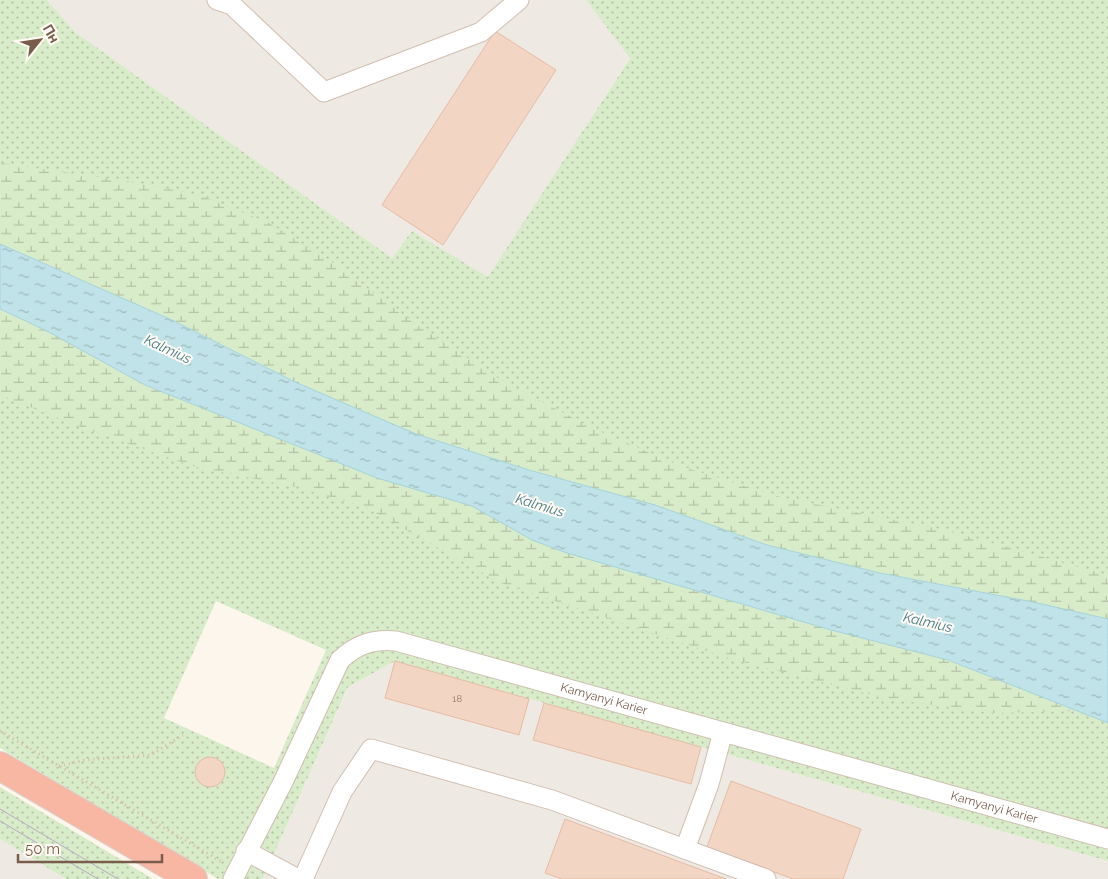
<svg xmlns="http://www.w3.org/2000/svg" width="1108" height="879" viewBox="0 0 1108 879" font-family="Raleway,sans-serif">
	<defs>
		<pattern id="grass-dots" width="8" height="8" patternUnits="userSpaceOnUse" patternTransform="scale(1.25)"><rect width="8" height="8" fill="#d8ecc9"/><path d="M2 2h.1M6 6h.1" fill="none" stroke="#b4c2a5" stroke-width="1.8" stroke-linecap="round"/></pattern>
		<pattern id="wetland-marsh" width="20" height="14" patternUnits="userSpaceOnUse" patternTransform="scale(1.25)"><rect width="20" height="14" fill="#d8ecc9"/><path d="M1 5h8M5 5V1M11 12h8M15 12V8" fill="none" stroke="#b4c2a5"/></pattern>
		<pattern id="water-ripples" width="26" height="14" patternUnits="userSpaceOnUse" patternTransform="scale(1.25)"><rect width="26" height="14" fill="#bfe3e8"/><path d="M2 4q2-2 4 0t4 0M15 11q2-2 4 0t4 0" fill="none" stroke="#a0bbbe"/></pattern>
	</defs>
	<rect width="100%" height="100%" fill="#fdf6ec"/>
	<g fill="#efe9e4">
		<polygon points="47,0 586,0 630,57 489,278 412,231 392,258 75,32"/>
		<polygon points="395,661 1108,861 1108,879 263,879 349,686"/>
		<polygon points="0,839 66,879 0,879"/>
	</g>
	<g fill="url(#grass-dots)" fill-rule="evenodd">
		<polygon points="0,0 47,0 75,32 392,258 412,231 488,277 630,58 586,0 1108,0 1108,619 767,545 655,505 529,470 174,321 0,244"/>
		<path d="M0 309 831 630 1009 683 1108 723V861L395 661 348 687 263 879H218L0 748ZM216 601 326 650 274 768 164 718Z"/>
		<polygon points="0,787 153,879 66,879 0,839"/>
	</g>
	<g fill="url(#wetland-marsh)">
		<polygon points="0,163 145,184 199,195 269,223 335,264 417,325 501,380 592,428 681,466 776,496 944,530 1108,575 1108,619 1033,602 880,573 767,545 655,505 529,470 416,434 295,382 174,321 0,244"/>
		<polygon points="0,309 47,331 145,385 377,478 472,506 532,540 567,553 831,630 948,660 1079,711 994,713 888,699 728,658 501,583 365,507 296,487 195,467 78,426 0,395"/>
	</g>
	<polygon fill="url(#water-ripples)" stroke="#a5d3da" points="0,244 174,321 295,382 416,434 529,470 655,505 767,545 880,573 1033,602 1108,619 1108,723 948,660 831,630 567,553 532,540 472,506 377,478 145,385 47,331 0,309"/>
	<g fill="#f3d5c3" stroke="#e6bba3">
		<polygon points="495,31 556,70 443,245 382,205"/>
		<polygon points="395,661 529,699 519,735 385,698"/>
		<polygon points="544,703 701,747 691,784 533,740"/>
		<circle cx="210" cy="772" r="15"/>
		<polygon points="731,781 861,829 843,879 793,879 707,847"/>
		<polygon points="565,819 726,879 562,879 545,873"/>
	</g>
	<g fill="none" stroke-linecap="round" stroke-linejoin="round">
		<g stroke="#d1beb0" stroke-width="21">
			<g id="minor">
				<polyline points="217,0 232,5 324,92 481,32 519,0"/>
				<polyline points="685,849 709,784 723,732"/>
				<polyline points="246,851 298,879"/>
				<path id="s1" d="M233 879 283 782 340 660C357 644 373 639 396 641L1108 839"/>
				<polyline points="303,879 342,792 371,749 552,800 766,879"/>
			</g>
		</g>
		<g stroke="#dad1cd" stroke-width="30">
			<polyline id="highway" points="0,766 193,879"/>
		</g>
		<g stroke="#d9b8a5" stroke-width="3" stroke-dasharray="1 4" stroke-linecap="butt">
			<polyline points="0,731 222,862"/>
			<polyline points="59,766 85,760 151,755 183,735"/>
		</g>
		<use href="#minor" stroke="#fff" stroke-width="19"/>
		<use href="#highway" stroke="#f7b7a3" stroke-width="28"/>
		<g stroke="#b9a8c9" stroke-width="1">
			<polyline points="0,809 118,879"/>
			<polyline points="0,821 98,879"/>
		</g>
	</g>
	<g text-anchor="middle" stroke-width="4" stroke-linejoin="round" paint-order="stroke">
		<g font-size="10" fill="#987a6a">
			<text x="457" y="702">18</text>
		</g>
		<g font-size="12" fill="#7a5c4d" stroke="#fffaf3">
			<text dy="4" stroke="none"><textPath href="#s1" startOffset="521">Kamyanyi Karier</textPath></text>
			<text dy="4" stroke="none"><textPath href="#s1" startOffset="926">Kamyanyi Karier</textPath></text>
		</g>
		<g font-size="14" font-style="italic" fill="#437c86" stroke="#fffaf3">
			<text transform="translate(168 349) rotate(25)" y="5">Kalmius</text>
			<text transform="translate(540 505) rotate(17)" y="5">Kalmius</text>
			<text transform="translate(928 622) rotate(13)" y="5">Kalmius</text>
		</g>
	</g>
	<g transform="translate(40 40) rotate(60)" stroke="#fffaf3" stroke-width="4" paint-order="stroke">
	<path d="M0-4L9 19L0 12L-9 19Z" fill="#7a5c4d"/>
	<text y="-8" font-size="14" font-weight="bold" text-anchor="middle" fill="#7a5c4d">Пн</text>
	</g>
	<path d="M18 854v8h144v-8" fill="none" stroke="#7a5c4d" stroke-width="2.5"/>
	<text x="25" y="854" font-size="15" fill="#7a5c4d" stroke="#fffaf3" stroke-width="4" paint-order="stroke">50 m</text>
</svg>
